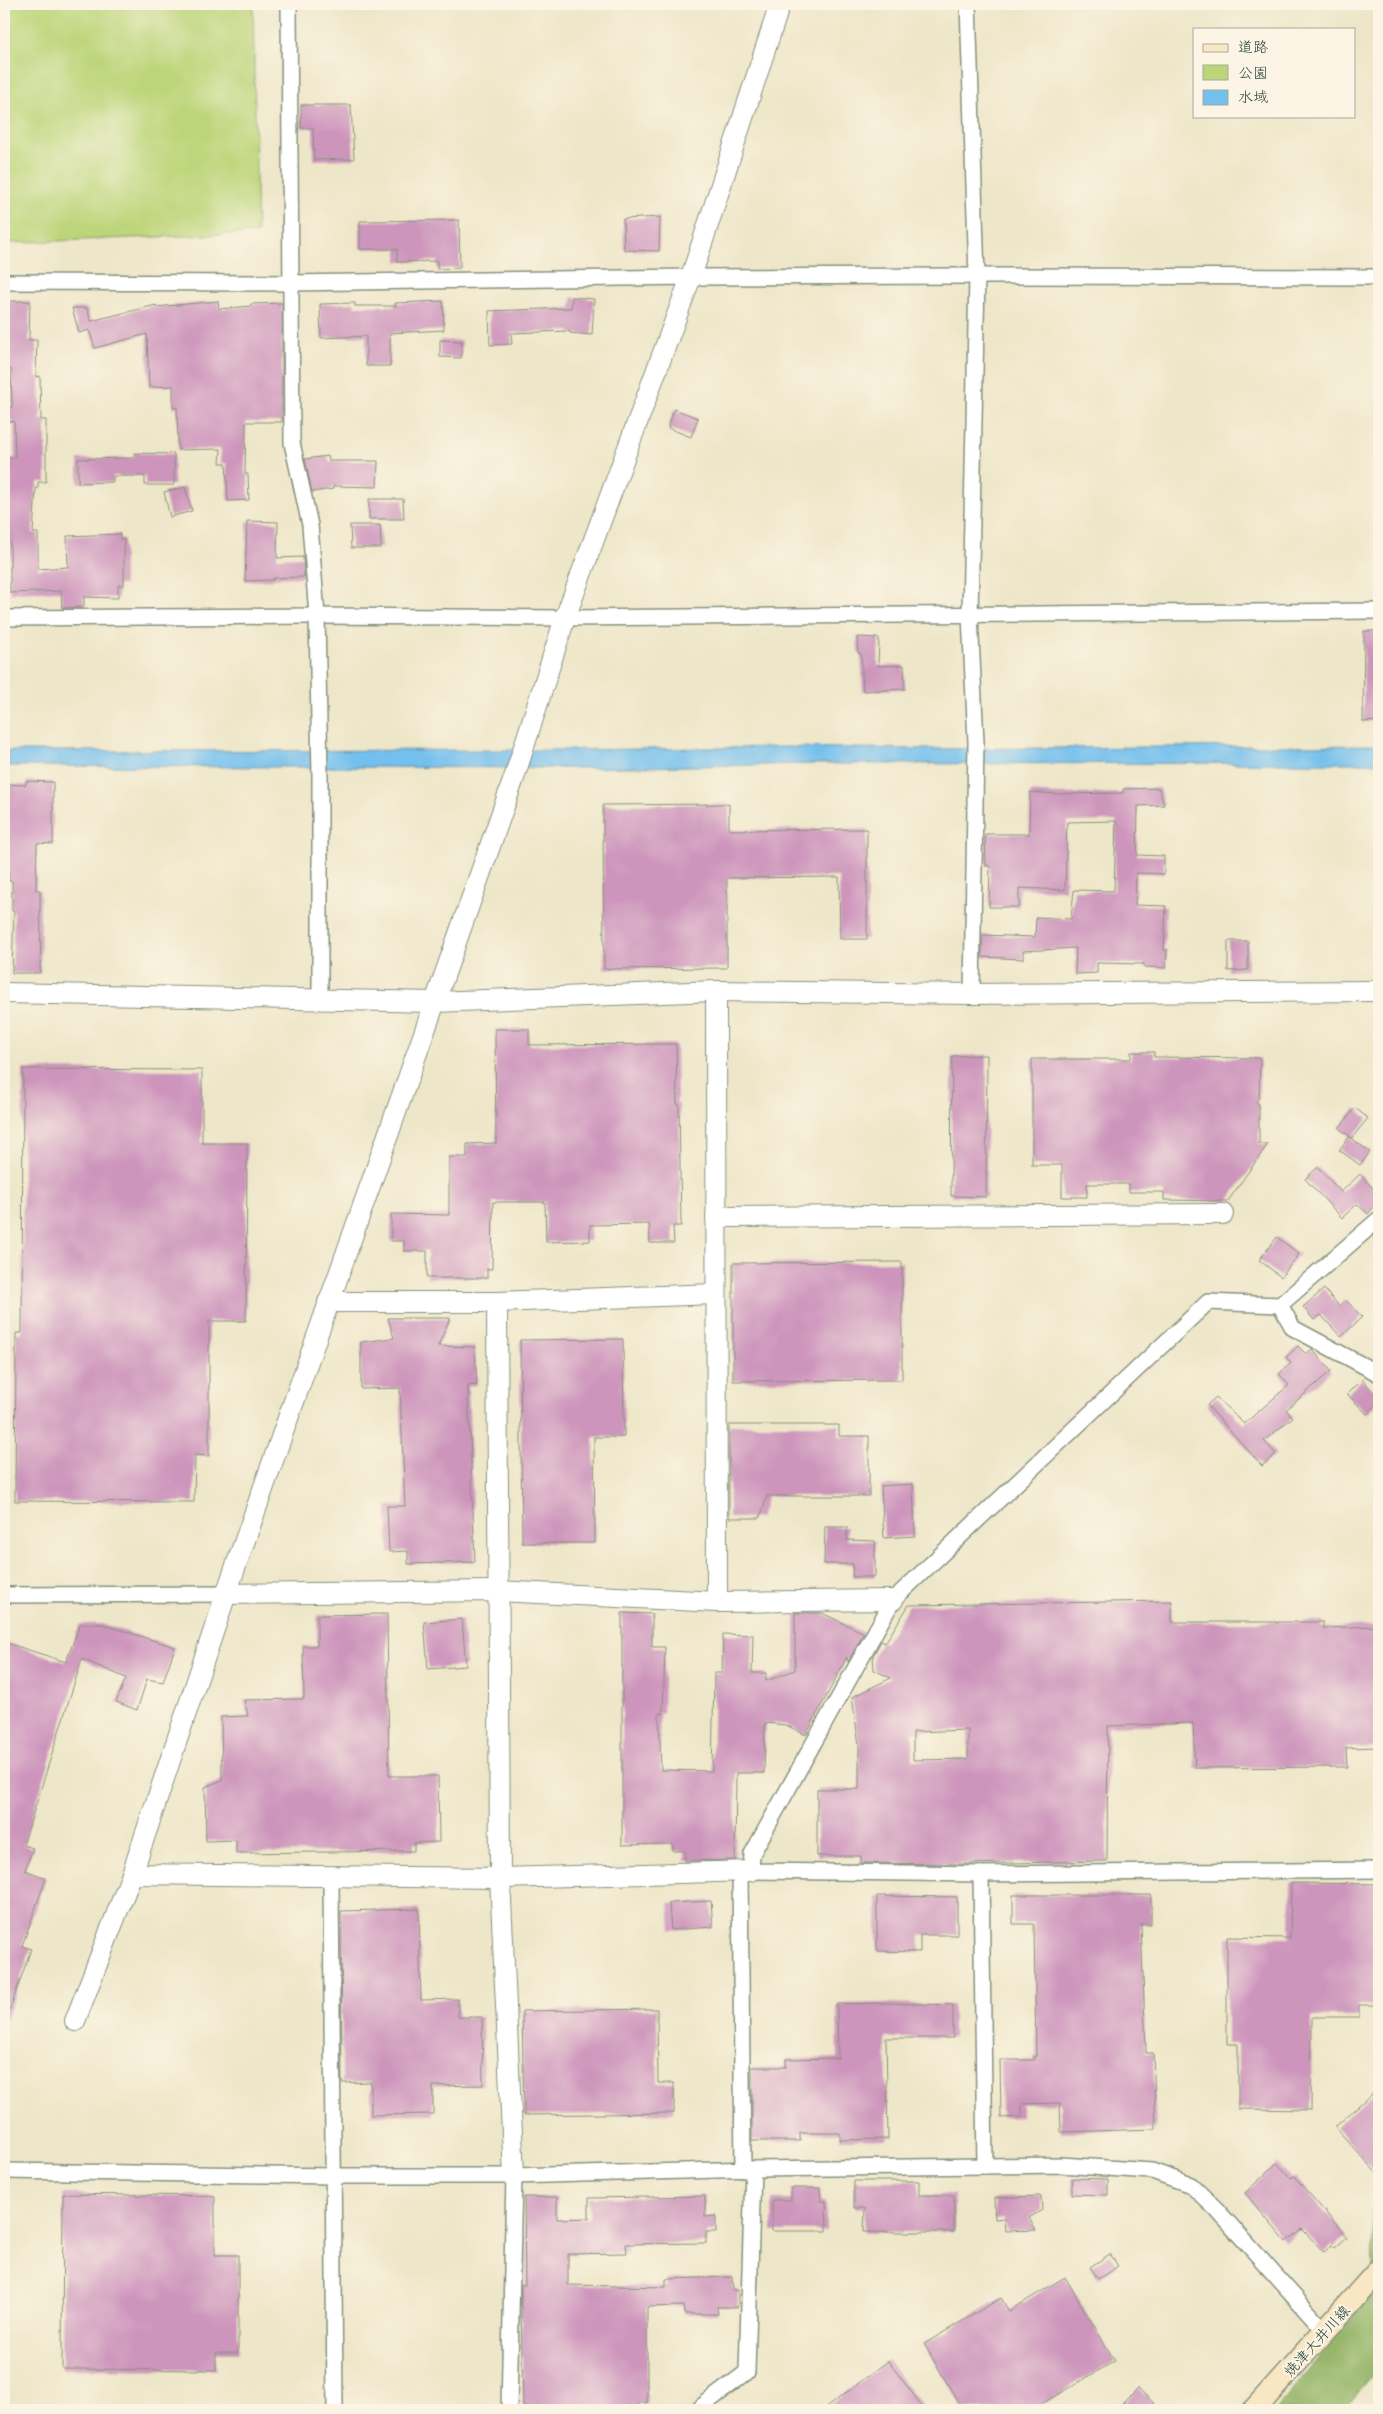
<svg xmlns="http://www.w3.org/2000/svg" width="1383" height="2414" viewBox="0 0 1383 2414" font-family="'Comic Neue','Klee One',sans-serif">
	<rect width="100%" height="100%" fill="#fcf5e5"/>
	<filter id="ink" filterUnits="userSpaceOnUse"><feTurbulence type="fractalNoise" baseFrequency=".02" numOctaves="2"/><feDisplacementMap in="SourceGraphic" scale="10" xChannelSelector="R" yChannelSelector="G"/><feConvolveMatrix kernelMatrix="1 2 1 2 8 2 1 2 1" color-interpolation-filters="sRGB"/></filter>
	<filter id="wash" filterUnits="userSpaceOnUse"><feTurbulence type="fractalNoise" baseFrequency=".0096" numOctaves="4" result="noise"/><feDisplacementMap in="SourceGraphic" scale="20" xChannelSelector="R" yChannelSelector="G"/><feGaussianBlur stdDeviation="1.12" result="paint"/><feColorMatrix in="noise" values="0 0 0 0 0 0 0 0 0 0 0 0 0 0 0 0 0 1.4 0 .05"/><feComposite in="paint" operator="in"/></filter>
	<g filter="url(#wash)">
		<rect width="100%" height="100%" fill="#eee6c8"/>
		<polygon fill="#bdd57a" stroke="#6e8957" points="4,4 253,4 257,233 4,243"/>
		<polygon fill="#96b66a" stroke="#5a7a4f" points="1379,2201 1379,2369 1343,2410 1275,2410 1373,2292 1372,2210"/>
		<polygon fill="#73bfed" stroke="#497e90" points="1379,745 1379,763 818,764 575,768 4,766 4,751 563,750 785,747 930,749"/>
		<g id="blocks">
			<g fill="#cd95bc" fill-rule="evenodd">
				<polygon points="301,105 351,105 354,159 314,160 313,128 301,128"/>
				<polygon points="660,217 659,251 624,250 623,219"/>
				<polygon points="459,220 460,268 437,269 437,261 397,262 397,249 360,249 360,221"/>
				<polygon points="572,297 594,299 592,335 570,333 570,331 511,333 512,344 490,345 489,311 571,308"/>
				<polygon points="4,301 30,301 29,340 37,340 36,377 40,376 41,420 46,420 46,482 38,482 38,488 36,488 33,533 38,533 38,569 68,567 67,536 120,534 120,539 124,539 124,585 118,585 118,598 84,597 84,607 62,608 61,591 10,593 10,526 4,525 7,484 4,484 4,458 15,458 14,421 4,422 4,407 12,407 11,369 4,369"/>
				<polygon points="218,301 219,309 251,306 251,304 282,303 282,422 246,422 245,474 248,474 249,500 228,501 226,463 220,463 221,449 178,450 177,407 173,408 173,386 149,387 147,334 95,348 89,330 79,333 72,308 87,308 91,321 156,305 156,307"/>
				<polygon points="443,301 444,330 390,333 390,366 366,366 366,336 321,338 320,304 355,303 355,306 396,306 395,303"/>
				<polygon points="440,340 462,341 461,358 440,357"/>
				<polygon points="674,409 698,418 691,437 668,428"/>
				<polygon points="134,453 174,454 174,485 145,485 145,476 113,476 113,482 78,483 78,459 134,458"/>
				<polygon points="328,456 329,461 378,461 377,487 333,486 333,489 312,492 305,459"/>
				<polygon points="185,487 192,511 170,517 164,492"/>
				<polygon points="369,499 403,499 404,519 369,519"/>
				<polygon points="247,521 278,522 277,558 303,557 304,577 273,578 273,580 245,581"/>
				<polygon points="350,525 380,525 381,548 351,548"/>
				<polygon points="1364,631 1379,631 1379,721 1363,722"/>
				<polygon points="857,637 879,638 878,666 904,665 905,689 863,691 861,654 858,653"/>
				<polygon points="26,781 53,782 53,844 37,843 36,890 40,890 40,921 41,921 40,973 12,973 14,911 12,911 12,881 9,881 9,843 4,843 4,784 26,785"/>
				<polygon points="1159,788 1164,805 1138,806 1137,855 1164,856 1164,874 1136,873 1135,905 1166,906 1164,950 1167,950 1166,968 1144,967 1144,964 1097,963 1097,973 1075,974 1076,948 1023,951 1023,959 982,957 982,935 1035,937 1036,917 1071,919 1074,890 1114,891 1116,821 1067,822 1065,890 1019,888 1019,907 989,907 990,866 986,866 985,834 1029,834 1030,792 1055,794 1123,793 1123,789"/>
				<polygon points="729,804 729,830 867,829 867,939 840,939 839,877 727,878 727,968 604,969 603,805"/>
				<polygon points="1228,941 1248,941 1248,970 1228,971"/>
				<polygon points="495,1029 529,1029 529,1045 676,1044 677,1104 679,1104 681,1226 673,1226 674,1243 650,1243 649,1224 590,1225 590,1241 546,1242 545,1202 493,1202 492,1269 487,1269 487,1278 427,1278 427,1251 404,1251 404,1241 391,1241 391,1214 449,1215 449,1157 467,1157 467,1144 496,1143"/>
				<polygon points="1131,1052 1154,1052 1154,1057 1260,1058 1259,1098 1256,1101 1259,1105 1259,1144 1268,1144 1228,1201 1164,1200 1164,1192 1129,1192 1129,1184 1087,1184 1087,1197 1062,1197 1062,1165 1032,1165 1032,1059 1131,1059"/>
				<polygon points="987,1055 986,1197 951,1196 952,1056"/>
				<polygon points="23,1069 202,1070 202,1143 247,1143 246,1321 209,1321 209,1456 195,1455 194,1502 15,1501 16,1333 22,1333"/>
				<polygon points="1355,1108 1368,1118 1352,1138 1339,1128"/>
				<polygon points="1349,1137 1370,1152 1360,1165 1339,1150"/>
				<polygon points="1318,1167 1341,1192 1360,1174 1379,1195 1379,1199 1368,1214 1357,1204 1342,1218 1305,1179"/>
				<polygon points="1277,1237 1299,1254 1281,1277 1259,1260"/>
				<polygon points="902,1262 902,1380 733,1381 733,1263"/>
				<polygon points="1324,1289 1339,1306 1346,1300 1362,1317 1341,1337 1321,1315 1314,1320 1303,1307"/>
				<polygon points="388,1318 450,1318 438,1346 475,1347 477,1385 468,1386 475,1562 408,1564 408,1551 389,1552 387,1506 405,1506 400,1388 361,1389 361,1342 394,1338"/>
				<polygon points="623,1339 624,1437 594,1437 595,1543 522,1543 520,1340"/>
				<polygon points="1298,1346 1306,1354 1312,1349 1331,1371 1286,1410 1293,1417 1264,1441 1276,1454 1262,1466 1207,1405 1216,1397 1244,1424 1289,1385 1279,1374 1291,1363 1286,1357"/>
				<polygon points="1362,1379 1379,1398 1379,1402 1367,1414 1347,1394"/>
				<polygon points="729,1425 839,1425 839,1436 869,1436 869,1496 767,1496 760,1518 729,1518"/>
				<polygon points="913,1484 915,1536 884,1538 881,1486"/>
				<polygon points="825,1527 847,1527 847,1540 875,1541 875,1577 852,1577 853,1564 824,1564"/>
				<path d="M1172 1601V1622H1323V1628L1379 1626V1747L1346 1748 1347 1767 1195 1768 1193 1723 1108 1726 1107 1861 963 1864 861 1863V1856H817V1789H859V1745L852 1697 891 1678 874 1670 873 1656 881 1641 885 1643 909 1605ZM968 1730V1759L913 1760V1732Z"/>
				<polygon points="622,1613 652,1614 652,1647 665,1647 663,1714 659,1713 661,1770 712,1771 714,1673 722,1673 723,1634 753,1635 752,1673 766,1673 766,1681 795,1670 795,1613 822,1613 864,1633 848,1662 847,1657 806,1735 786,1725 765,1723 764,1773 736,1773 735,1860 685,1861 685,1851 673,1851 673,1844 622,1845"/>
				<polygon points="387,1614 389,1776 438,1776 439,1842 414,1843 414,1851 236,1853 236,1840 206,1841 205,1787 222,1780 221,1717 248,1716 244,1700 304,1699 303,1646 317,1646 317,1615"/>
				<polygon points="462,1619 466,1666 428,1669 424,1622"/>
				<polygon points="80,1624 102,1624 175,1647 163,1682 147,1679 137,1710 116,1702 126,1678 82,1659 23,1845 33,1848 25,1870 46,1878 22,1946 31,1949 6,2021 4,2020 4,1642 66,1662"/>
				<polygon points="1291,1883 1379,1884 1379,2005 1359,2005 1359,2017 1312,2017 1311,2110 1238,2109 1238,2044 1227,2044 1227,1937 1290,1938"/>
				<polygon points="1013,1895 1151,1895 1151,1924 1141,1924 1146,2053 1153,2053 1156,2129 1061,2132 1060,2103 1022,2104 1022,2117 1001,2118 1000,2060 1034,2060 1034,2056 1036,2056 1034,1924 1013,1924"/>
				<polygon points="877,1896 957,1897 957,1935 920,1935 920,1952 877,1951"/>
				<polygon points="711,1901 713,1927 671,1930 669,1903"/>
				<polygon points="419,1909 421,2000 458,1999 458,2017 482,2017 483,2085 433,2086 433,2114 371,2115 371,2082 342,2083 341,1911"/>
				<polygon points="886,2003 953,2005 953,2038 886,2038 888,2139 840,2140 840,2133 800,2133 800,2141 752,2141 752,2067 786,2067 786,2059 838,2058 837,2004"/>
				<polygon points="657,2009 658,2083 674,2083 674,2113 524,2115 522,2011"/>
				<polygon points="1379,2087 1379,2176 1335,2127"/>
				<polygon points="1277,2163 1291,2178 1294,2176 1347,2237 1335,2248 1332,2245 1324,2252 1302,2229 1286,2242 1245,2193"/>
				<polygon points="1072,2178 1108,2179 1108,2195 1072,2194"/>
				<polygon points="854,2181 919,2181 919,2195 954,2195 954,2232 864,2232 865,2208 854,2208"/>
				<polygon points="791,2188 820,2188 821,2201 826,2201 827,2231 772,2231 772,2200 791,2200"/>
				<polygon points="63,2194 215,2196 215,2255 238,2255 238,2353 216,2353 216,2370 62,2369"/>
				<polygon points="705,2196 705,2217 716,2216 716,2232 706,2232 706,2243 626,2244 627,2253 568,2254 568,2285 666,2287 666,2279 732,2277 733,2290 738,2290 738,2307 717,2307 718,2314 684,2314 683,2306 647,2307 647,2403 638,2403 638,2407 616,2407 616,2410 574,2410 574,2407 523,2407 521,2306 521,2285 525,2285 524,2197 557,2197 557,2219 589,2218 589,2198"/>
				<polygon points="1041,2196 1042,2210 1029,2218 1036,2230 1005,2231 1004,2218 995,2219 994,2198"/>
				<polygon points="1110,2254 1118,2266 1098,2279 1090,2267"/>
				<polygon points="1065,2277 1115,2361 1031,2410 963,2410 924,2344 1001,2298 1009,2311"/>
				<polygon points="888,2361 925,2410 823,2410"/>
				<polygon points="1138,2388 1161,2410 1116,2410"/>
			</g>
		</g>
	</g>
	<g filter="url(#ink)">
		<use href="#blocks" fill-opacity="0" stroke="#86927e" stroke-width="1"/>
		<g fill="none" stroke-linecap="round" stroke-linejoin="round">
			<g stroke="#86927e" stroke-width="18">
				<g id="minor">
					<polyline points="289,4 292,443 310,525 317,616 320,776 320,1001"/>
					<polyline points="968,4 977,276 970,615 976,742 972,994"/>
					<polyline points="4,282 290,283 691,277 977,276 1379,277"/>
					<polyline points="4,618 317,616 565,618 1379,611"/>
					<polyline points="1379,1219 1280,1305 1208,1302 893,1600 752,1854 751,1871 981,1874 1379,1870"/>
					<polyline points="1280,1305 1293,1328 1379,1374"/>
					<polyline points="4,1595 226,1594"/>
					<polyline points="740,1871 743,2170"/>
					<polyline points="981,1874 985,2166"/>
					<polyline points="331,1878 335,2410"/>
					<polyline points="4,2171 333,2176 514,2176 753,2169 1061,2165 1152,2171 1191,2185 1216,2209 1326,2332"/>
					<polyline points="509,2410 514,2176"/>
					<polyline points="697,2410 747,2372 753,2169"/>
				</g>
			</g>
			<g stroke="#86927e" stroke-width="22">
				<g id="tertiary">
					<polyline points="716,991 717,1602"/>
					<polyline points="4,993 434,1002 716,991 972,994 1379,991"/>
					<polyline points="716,1217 1223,1214"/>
					<polyline points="328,1302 497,1302 716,1294"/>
					<polyline points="497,1302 500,1878 514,2176"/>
					<polyline points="226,1594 497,1591 717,1602 893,1600"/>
					<polyline points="132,1874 500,1878 751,1871"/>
					<polyline points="75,2021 132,1874 226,1594 514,778 565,618 691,277 780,4"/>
				</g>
			</g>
			<g stroke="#86927e" stroke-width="25">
				<polyline id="secondary" points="1254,2410 1379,2270"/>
			</g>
			<use href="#minor" stroke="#fff" stroke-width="15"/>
			<use href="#tertiary" stroke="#fff" stroke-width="20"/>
			<use href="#secondary" stroke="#f9e7c3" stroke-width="22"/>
		</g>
	</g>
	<g text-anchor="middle" stroke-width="4" stroke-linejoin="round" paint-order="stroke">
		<g font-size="15" fill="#1f3d34" stroke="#fcf5e5">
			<text transform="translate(1317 2341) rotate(-48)" y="5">焼津大井川線</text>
		</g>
	</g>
	<rect width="1383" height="2414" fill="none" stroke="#fcf5e5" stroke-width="20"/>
	<rect x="1193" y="28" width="162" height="90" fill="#fcf5e5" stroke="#a4ab9e"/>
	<rect x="1203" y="44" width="25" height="8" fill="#f9e7c3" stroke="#a4ab9e"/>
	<text x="1238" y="52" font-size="15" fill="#1f3d34">道路</text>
	<rect x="1203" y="65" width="25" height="15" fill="#bdd57a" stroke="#a4ab9e"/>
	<text x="1238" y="78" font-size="15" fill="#1f3d34">公園</text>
	<rect x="1203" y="90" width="25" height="15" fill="#73bfed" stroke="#a4ab9e"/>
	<text x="1238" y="102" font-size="15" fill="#1f3d34">水域</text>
</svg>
